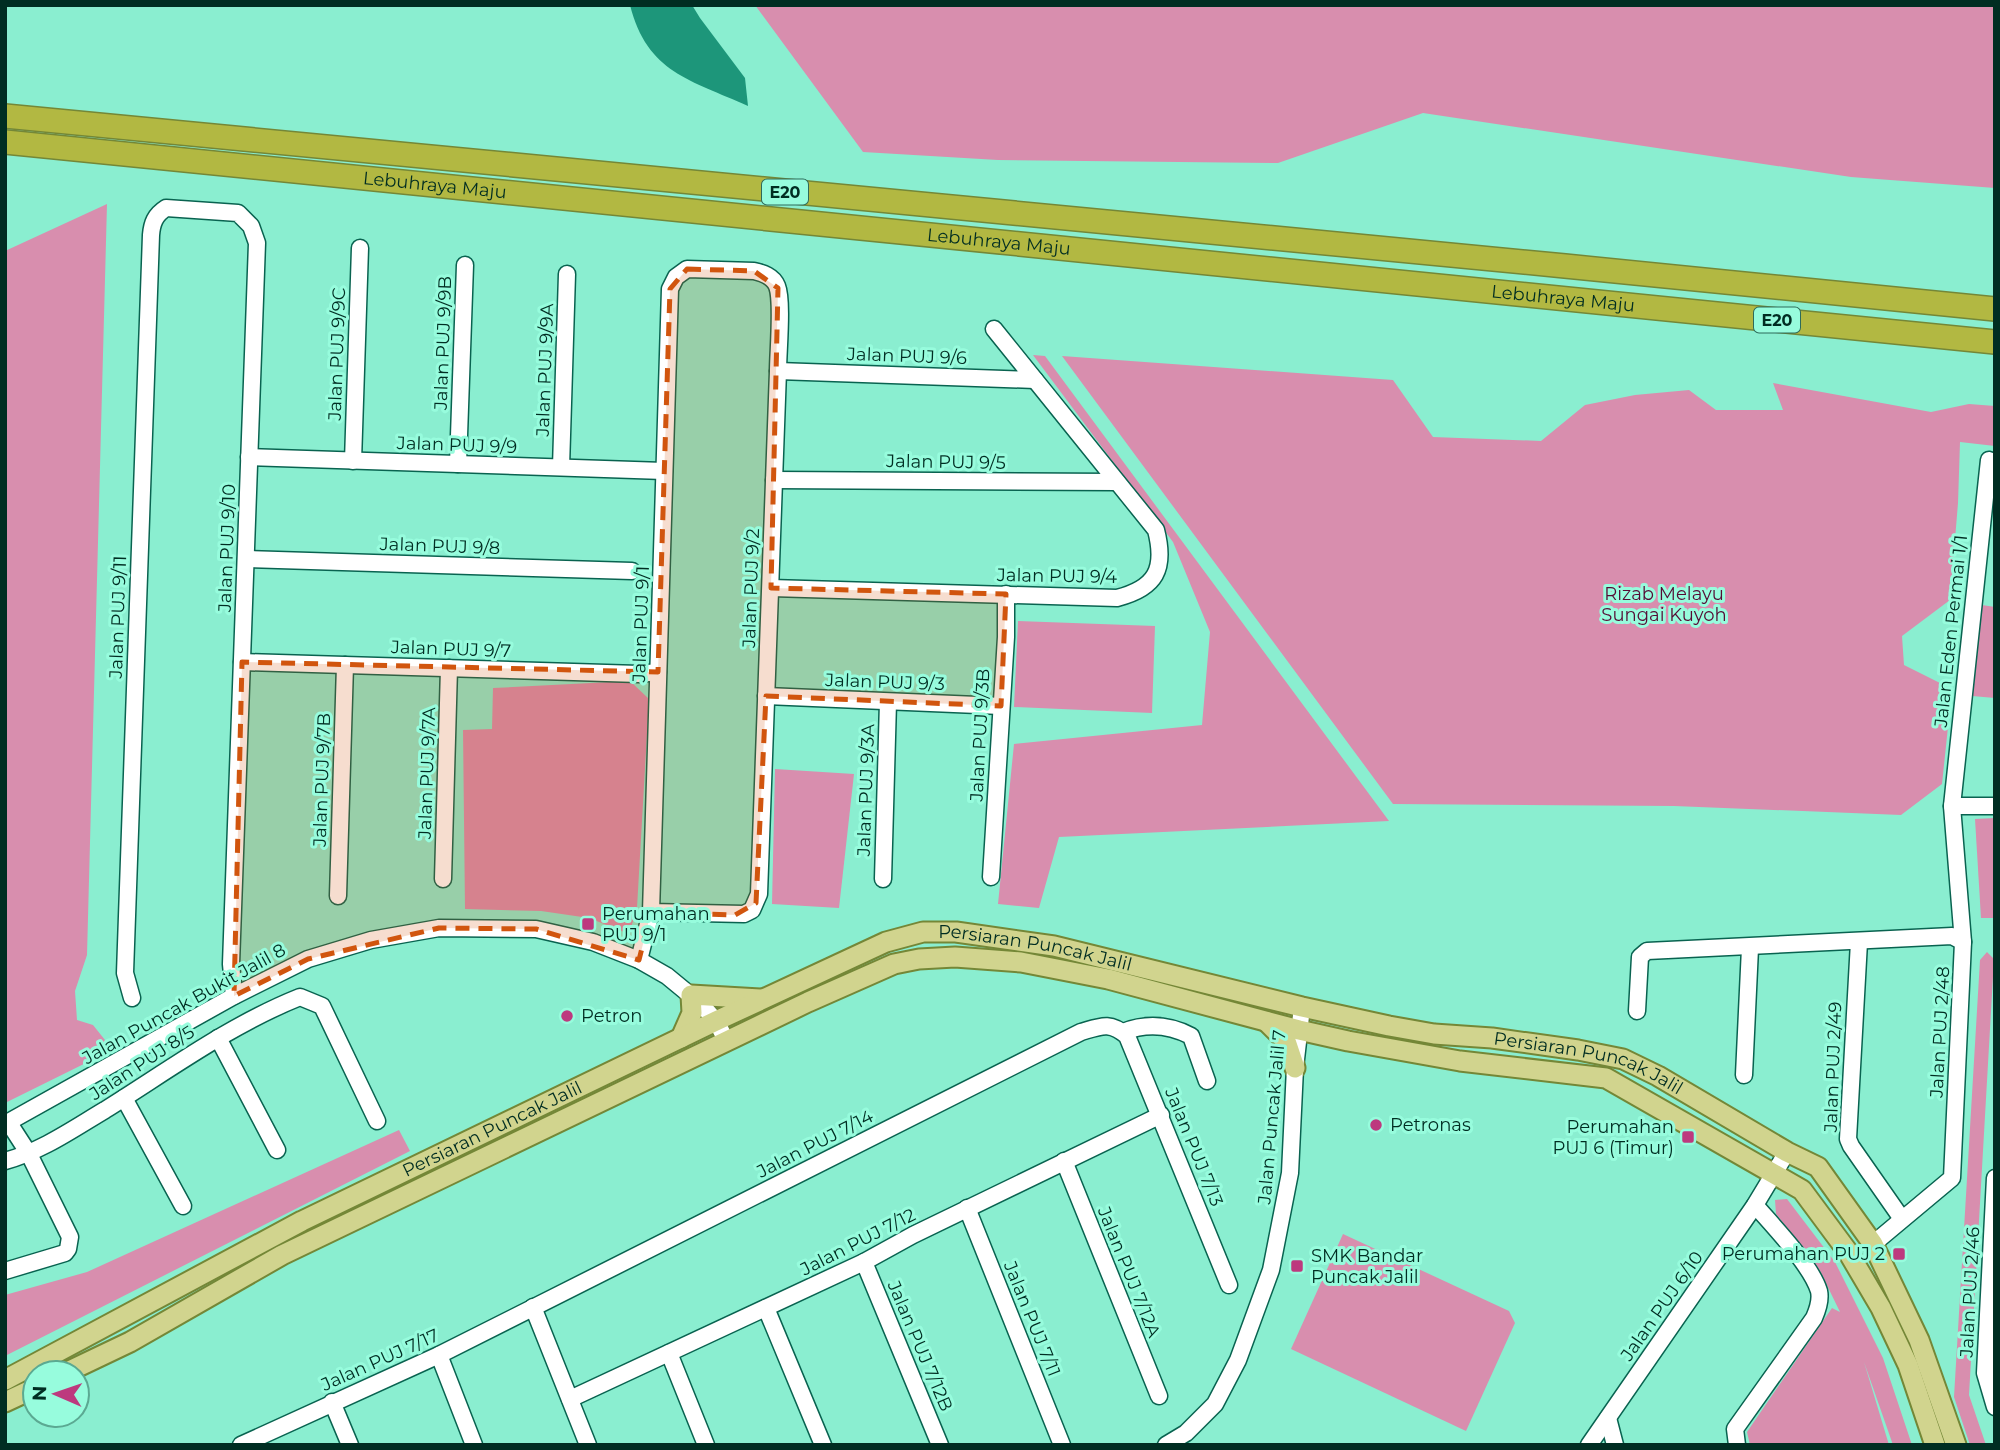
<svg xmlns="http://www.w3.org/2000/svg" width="2000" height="1450" viewBox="0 0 2000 1450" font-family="Montserrat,sans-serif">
	<rect width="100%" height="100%" fill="#8aeed0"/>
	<g fill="#d88eae">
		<polygon points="755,5 1995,5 1995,188 1851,177 1423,113 1278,163 998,160 863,152"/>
		<polygon points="107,204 87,955 75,991 77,1020 93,1025 105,1040 98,1057 5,1103 5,251"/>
		<polygon points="1033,355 1045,356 1389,821 1059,837 1039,908 998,904 1014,744 1202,725 1210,632 1173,542"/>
		<polygon points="1062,356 1393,380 1433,437 1541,441 1585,405 1635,395 1689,390 1716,410 1783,410 1773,383 1931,412 1969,404 1995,406 1995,446 1960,442 1958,503 1950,600 1902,636 1904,665 1952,689 1942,784 1901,815 1674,806 1393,804"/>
		<polygon points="1982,605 1995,607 1995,698 1972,696"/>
		<polygon points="1018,621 1155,626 1152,713 1014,707"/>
		<polygon points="630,681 649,699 637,908 629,934 589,918 541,911 465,909 463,730 492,729 493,688"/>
		<polygon points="775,769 854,774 839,908 772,904"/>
		<polygon points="1995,818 1995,918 1981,918 1975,819"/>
		<polygon points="1987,952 1994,959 1969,1395 1986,1445 1970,1445 1954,1397 1980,960"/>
		<polygon points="399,1130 410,1151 5,1356 5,1295 87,1272"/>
		<polygon points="1787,1199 1835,1262 1883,1358 1912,1445 1893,1445 1864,1362 1889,1445 1750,1445 1747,1432 1832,1308 1840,1312 1820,1271 1776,1214 1775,1200"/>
		<polygon points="1343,1234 1509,1311 1515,1323 1466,1431 1291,1349"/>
	</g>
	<path fill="#1d967a" d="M630 5H692L700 18 745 78 748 106C691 80 647 73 630 5Z"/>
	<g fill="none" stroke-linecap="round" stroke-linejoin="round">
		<g stroke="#096350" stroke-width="19">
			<g id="minor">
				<polyline points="778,371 1035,380"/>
				<polyline points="249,457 664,471"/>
				<polyline points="353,461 360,248"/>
				<polyline points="458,464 465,265"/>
				<polyline points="561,467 567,274"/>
				<polyline points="774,480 1117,482"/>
				<polyline points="246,559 632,571"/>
				<path d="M771 588 1117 598C1156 588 1166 569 1156 530L994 329"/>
				<polyline points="242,662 639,674 658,672"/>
				<polyline points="766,696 1001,706"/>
				<polyline points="1952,806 1995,806"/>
				<polyline points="991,877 1006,637 1006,594"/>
				<polyline points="443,879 449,668"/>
				<polyline points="883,879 888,702"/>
				<polyline points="338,896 345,665"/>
				<polyline points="1859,942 1848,1139 1851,1146 1902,1219"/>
				<polyline points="1963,942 1952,806 1989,460"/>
				<path d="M639 960 651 912 670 289 676 277 687 269 754 271C763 273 773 276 777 286 783 301 778 352 778 371L759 894 752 910 744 914 651 912"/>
				<path d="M132 998 125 973 151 235C152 223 155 215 166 208L238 213 251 226 257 243 231 964 234 996"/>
				<polyline points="1637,1011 1640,957 1647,951 1952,936 1963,942 1952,1178 1873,1244"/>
				<path d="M1123 1032C1146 1023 1168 1024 1191 1036L1207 1081"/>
				<polyline points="218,1038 277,1150"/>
				<polyline points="1744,1075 1750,948"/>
				<polyline points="124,1098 183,1206"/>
				<polyline points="5,1124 234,996 308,959 371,940 439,928 536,929 593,942 639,960 667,976 701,1004 716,1021 727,1042"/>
				<path d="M5 1161C42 1151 73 1129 105 1110 169 1070 230 1025 300 997L322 1006 377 1121"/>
				<polyline points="1064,1161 1159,1396"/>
				<polyline points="1995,1178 1985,1373 1995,1407"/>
				<polyline points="967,1208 1062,1445"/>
				<polyline points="864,1262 940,1445"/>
				<polyline points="5,1271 65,1253 68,1249 70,1237 29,1154 9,1123"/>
				<polyline points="533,1307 588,1445"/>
				<polyline points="766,1308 823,1445"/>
				<polyline points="669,1353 706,1445"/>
				<polyline points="439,1355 474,1445"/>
				<polyline points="570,1399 864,1262 913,1235 1161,1115"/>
				<polyline points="332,1402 350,1445"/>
				<polyline points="1608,1418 1615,1445"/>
				<path d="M241 1445 439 1355 1081 1032C1101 1026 1110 1021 1127 1036L1229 1285"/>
				<polyline points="1166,1445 1186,1433 1215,1404 1238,1360 1271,1270 1290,1173 1295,1068 1302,1007"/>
				<polyline points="1589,1445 1755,1205 1787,1152"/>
				<path d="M1737 1445 1735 1429 1814 1318C1818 1309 1821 1300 1819 1291 1811 1265 1773 1226 1755 1205"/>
			</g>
		</g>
		<g stroke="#748737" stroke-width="23">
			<g id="major">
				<polyline points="1267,1022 1286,1041 1295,1068"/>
				<polyline points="681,1038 692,1013 691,995 760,999"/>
				<polyline points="65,1373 130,1342 282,1255 808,1002 894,964 919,959 955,957 1021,962 1108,979 1299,1030 1348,1041 1460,1061 1606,1078 1802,1190 1848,1252 1881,1308 1908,1365 1935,1445"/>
				<path id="s1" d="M5 1380 302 1221 716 1021 886 942 923 932H956L1054 946 1302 1007 1389 1026 1434 1034 1492 1038 1578 1050 1623 1059 1658 1076 1787 1152 1818 1167 1873 1244 1919 1340 1956 1445"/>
				<polyline points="5,1402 35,1388"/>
			</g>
		</g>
		<g stroke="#748737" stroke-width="26">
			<g id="highway">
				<polyline points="5,116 1565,266 1995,309"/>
				<path id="s2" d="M5 142 1995 342"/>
			</g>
		</g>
		<use href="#minor" stroke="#fff" stroke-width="16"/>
		<use href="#major" stroke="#d1d48e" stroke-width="19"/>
		<use href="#highway" stroke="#b2b842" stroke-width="23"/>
	</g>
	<path fill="#d1550e" fill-opacity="0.2" stroke="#d1550e" stroke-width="5" stroke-dasharray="14 9" stroke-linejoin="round" d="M687 269 754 271 778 288 771 588 1006 594 1001 706 766 696 756 903 735 915 651 912 639 960 536 929 439 928 308 959 234 996 242 662 658 672 670 289Z"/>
	<g fill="#bd397e" stroke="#97fcdd" stroke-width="2.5">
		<rect x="581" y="917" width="14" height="14" rx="3.5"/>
		<circle cx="567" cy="1016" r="7"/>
		<circle cx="1376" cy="1125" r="7"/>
		<rect x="1681" y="1130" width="14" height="14" rx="3.5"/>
		<rect x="1892" y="1247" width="14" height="14" rx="3.5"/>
		<rect x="1290" y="1259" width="14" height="14" rx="3.5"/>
	</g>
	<g text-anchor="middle" stroke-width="6" stroke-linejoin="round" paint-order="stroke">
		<g fill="#97fcdd" stroke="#2d6b5a" stroke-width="2">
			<rect x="762" y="179.5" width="46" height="25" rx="5"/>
			<rect x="1754" y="307.5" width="46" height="25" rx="5"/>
		</g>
		<g font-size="16" font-weight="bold" fill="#002d22">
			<text x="785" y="198">E20</text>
			<text x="1777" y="326">E20</text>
		</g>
		<g font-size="18" fill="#002d22" stroke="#97fcdd">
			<text dy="6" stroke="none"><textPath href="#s2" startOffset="432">Lebuhraya Maju</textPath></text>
			<text dy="6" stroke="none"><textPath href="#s2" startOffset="999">Lebuhraya Maju</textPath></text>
			<text dy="6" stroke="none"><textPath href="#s2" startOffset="1566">Lebuhraya Maju</textPath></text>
			<text transform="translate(443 343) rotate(-88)" y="6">Jalan PUJ 9/9B</text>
			<text transform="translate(337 354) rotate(-88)" y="6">Jalan PUJ 9/9C</text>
			<text transform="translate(907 356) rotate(2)" y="6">Jalan PUJ 9/6</text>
			<text transform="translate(545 370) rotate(-88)" y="6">Jalan PUJ 9/9A</text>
			<text transform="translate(457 445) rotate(2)" y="6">Jalan PUJ 9/9</text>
			<text transform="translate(946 462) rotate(1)" y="6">Jalan PUJ 9/5</text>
			<text transform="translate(440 546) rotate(2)" y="6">Jalan PUJ 9/8</text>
			<text transform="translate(227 548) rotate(-88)" y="6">Jalan PUJ 9/10</text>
			<text transform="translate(1057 576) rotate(1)" y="6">Jalan PUJ 9/4</text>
			<text transform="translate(751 588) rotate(-88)" y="6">Jalan PUJ 9/2</text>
			<text transform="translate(118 617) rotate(-88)" y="6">Jalan PUJ 9/11</text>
			<text transform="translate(641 624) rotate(-88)" y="6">Jalan PUJ 9/1</text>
			<text transform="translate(1951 631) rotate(-84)" y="6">Jalan Eden Permai 1/1</text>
			<text transform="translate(451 649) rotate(2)" y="6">Jalan PUJ 9/7</text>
			<text transform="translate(885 682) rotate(2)" y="6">Jalan PUJ 9/3</text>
			<text transform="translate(980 735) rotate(-87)" y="6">Jalan PUJ 9/3B</text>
			<text transform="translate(427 773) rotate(-88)" y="6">Jalan PUJ 9/7A</text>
			<text transform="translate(322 780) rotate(-88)" y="6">Jalan PUJ 9/7B</text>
			<text transform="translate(866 790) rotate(-88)" y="6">Jalan PUJ 9/3A</text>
			<text dy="6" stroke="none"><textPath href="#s1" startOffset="1136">Persiaran Puncak Jalil</textPath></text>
			<text transform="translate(184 1004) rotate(-29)" y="6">Jalan Puncak Bukit Jalil 8</text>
			<text transform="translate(1940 1032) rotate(-87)" y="6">Jalan PUJ 2/48</text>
			<text transform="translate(142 1063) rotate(-33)" y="6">Jalan PUJ 8/5</text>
			<text dy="6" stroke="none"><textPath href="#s1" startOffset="1703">Persiaran Puncak Jalil</textPath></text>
			<text transform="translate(1833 1067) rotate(-88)" y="6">Jalan PUJ 2/49</text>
			<text transform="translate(1272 1117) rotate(-85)" y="6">Jalan Puncak Jalil 7</text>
			<text dy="6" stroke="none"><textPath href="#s1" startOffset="548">Persiaran Puncak Jalil</textPath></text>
			<text transform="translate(815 1144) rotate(-27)" y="6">Jalan PUJ 7/14</text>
			<text transform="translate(1194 1147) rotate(68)" y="6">Jalan PUJ 7/13</text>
			<text transform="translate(858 1242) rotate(-27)" y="6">Jalan PUJ 7/12</text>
			<text transform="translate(1129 1272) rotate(68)" y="6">Jalan PUJ 7/12A</text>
			<text transform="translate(1970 1292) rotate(-87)" y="6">Jalan PUJ 2/46</text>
			<text transform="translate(1662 1306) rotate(-55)" y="6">Jalan PUJ 6/10</text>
			<text transform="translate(1032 1319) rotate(68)" y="6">Jalan PUJ 7/11</text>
			<text transform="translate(920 1346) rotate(67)" y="6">Jalan PUJ 7/12B</text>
			<text transform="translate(380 1360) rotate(-24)" y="6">Jalan PUJ 7/17</text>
		</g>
		<g font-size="18" fill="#550b34" stroke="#97fcdd">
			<text x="1664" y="600">Rizab Melayu<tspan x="1664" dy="21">Sungai Kuyoh</tspan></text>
		</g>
		<g font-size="18" fill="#002d22" stroke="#97fcdd" text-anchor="start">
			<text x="602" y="920">Perumahan<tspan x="602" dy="21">PUJ 9/1</tspan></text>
			<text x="581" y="1022">Petron</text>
			<text x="1390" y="1131">Petronas</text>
			<text x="1674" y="1133" text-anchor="end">Perumahan<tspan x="1674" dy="21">PUJ 6 (Timur)</tspan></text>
			<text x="1885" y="1260" text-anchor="end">Perumahan PUJ 2</text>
			<text x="1311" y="1262">SMK Bandar<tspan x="1311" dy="21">Puncak Jalil</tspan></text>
		</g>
	</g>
	<rect width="2000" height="1450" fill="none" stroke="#002d22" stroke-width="14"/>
	<g transform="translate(56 1394) rotate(272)"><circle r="33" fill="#97fcdd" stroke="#5ba992" stroke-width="2"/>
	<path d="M0-5L12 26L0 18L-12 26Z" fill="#bd397e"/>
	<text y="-10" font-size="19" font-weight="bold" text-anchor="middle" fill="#002d22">N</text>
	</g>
</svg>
